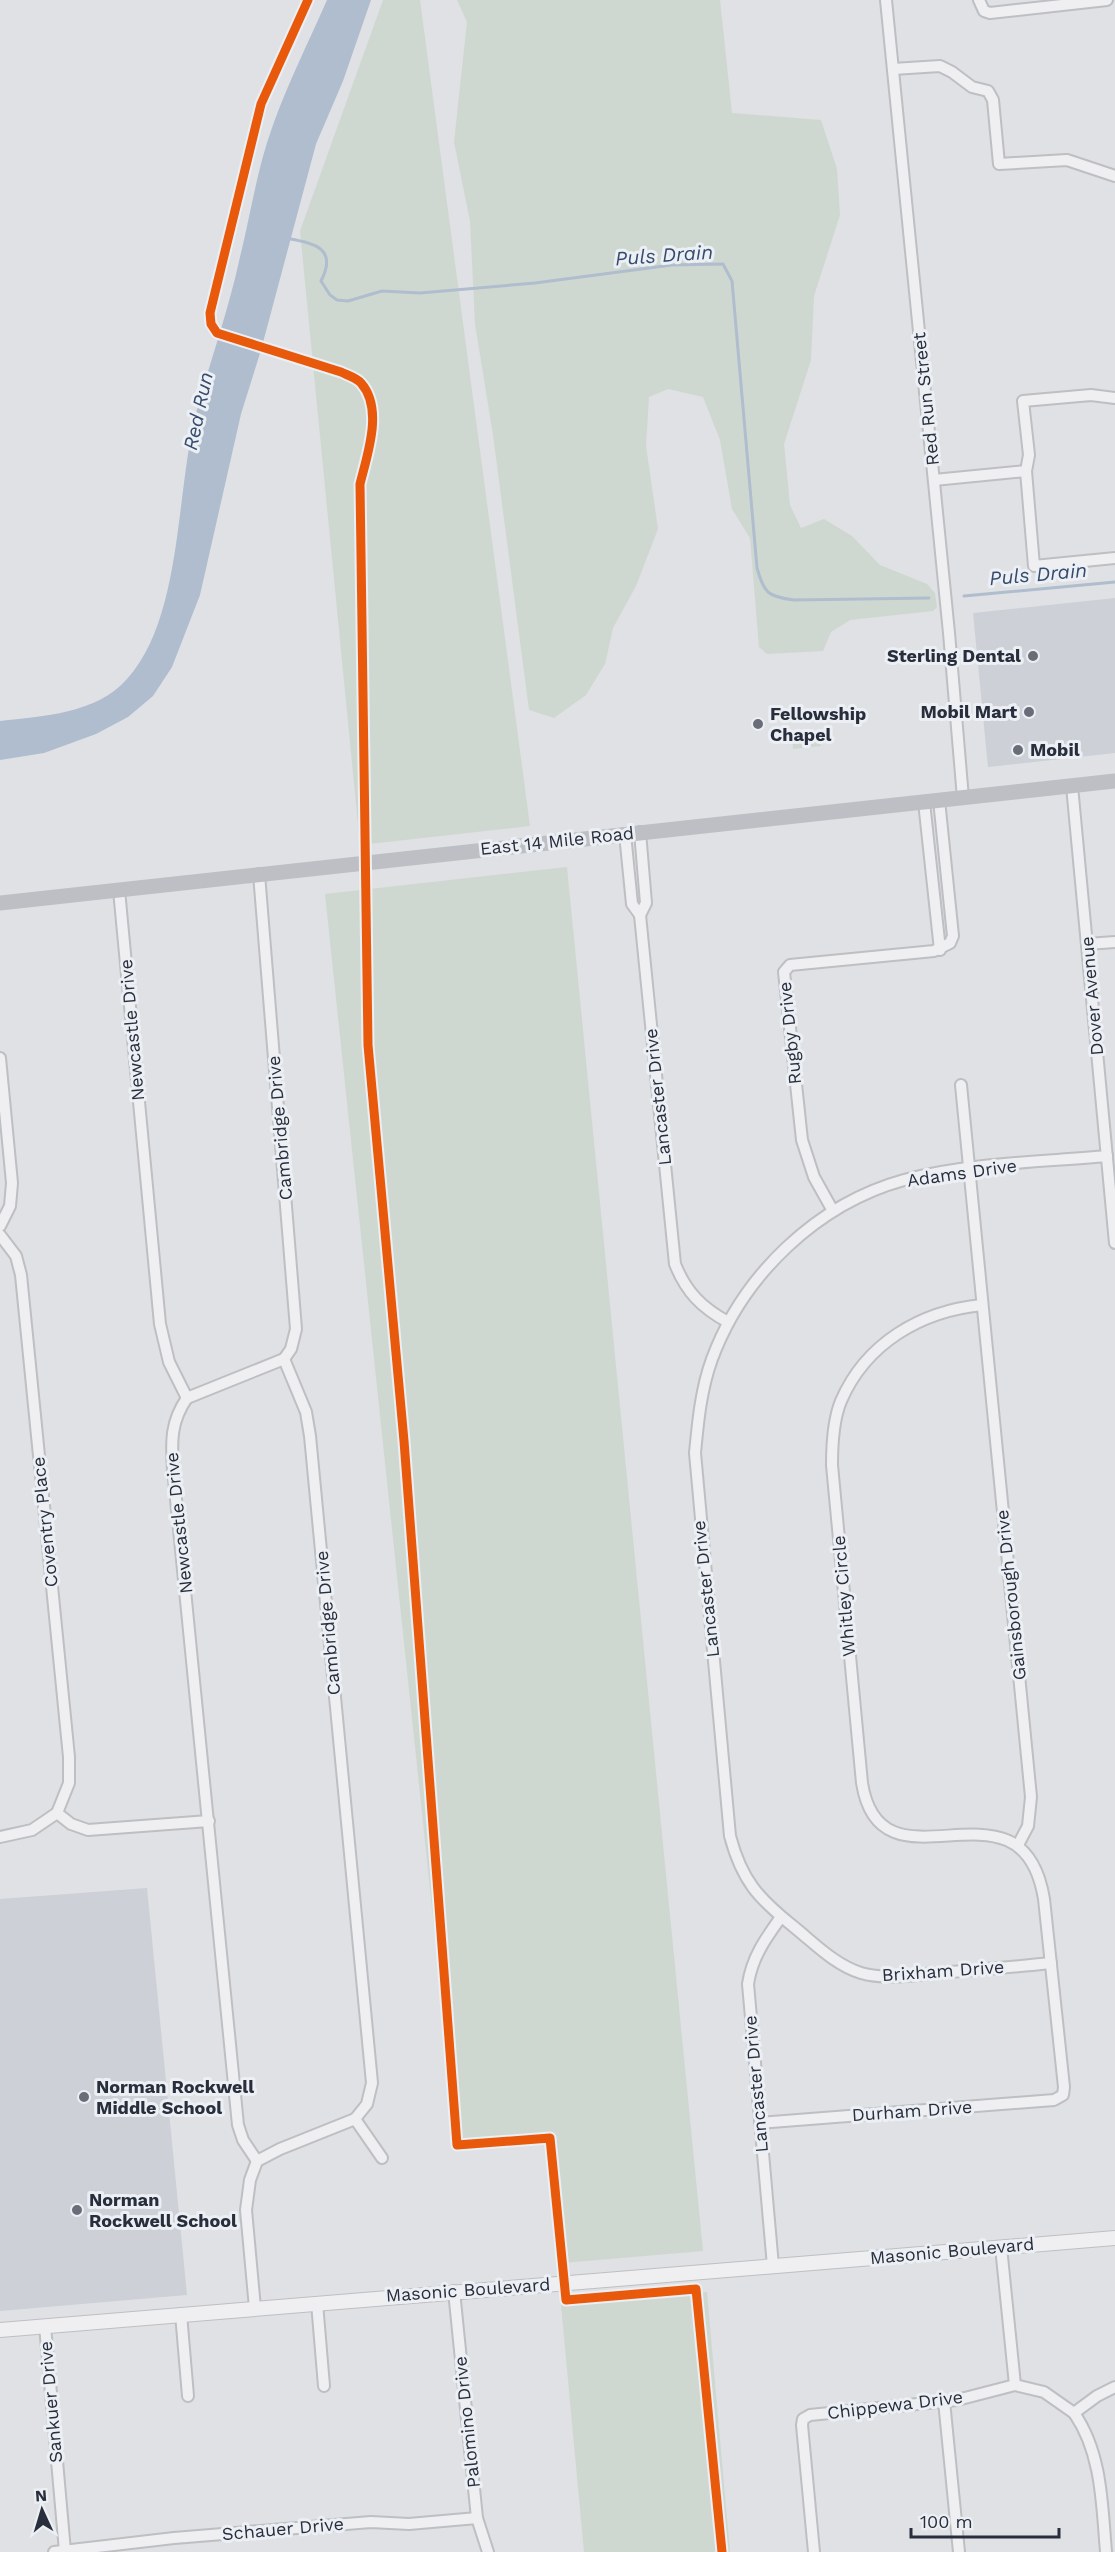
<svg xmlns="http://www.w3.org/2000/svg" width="1115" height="2552" viewBox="0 0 1115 2552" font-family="'Work Sans',sans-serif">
	<rect width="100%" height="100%" fill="#dfe1e4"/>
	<g fill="#cdd0d7">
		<polygon points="1115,598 1115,753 988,767 973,613"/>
		<polygon points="147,1888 187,2295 0,2311 0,1899"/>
	</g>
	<g fill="#cfd8d0">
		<polygon points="383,0 420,0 530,826 360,845 300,231"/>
		<polygon points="457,0 720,0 732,113 821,120 837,169 840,215 814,296 811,360 784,444 790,505 801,528 824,519 852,536 880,565 927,584 935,593 937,607 933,611 850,620 831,632 823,651 767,654 759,647 750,538 732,509 720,440 703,397 668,389 649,397 646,446 658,529 636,586 613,628 605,664 586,695 554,718 529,710 493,435 475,324 470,221 454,142 467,22"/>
		<polygon points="819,732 821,746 793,749 792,734"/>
		<polygon points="567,867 703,2251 563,2263 550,2138 457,2145 325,894"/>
		<polygon points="707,2292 730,2552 584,2552 561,2305"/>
	</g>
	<path fill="#afbdce" d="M327 0H371L343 81 316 144 261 350 241 414 200 595 172 667 153 696 128 717 96 734 44 753 0 760V721C43 716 96 714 127 679 184 616 175 487 198 406 212 356 229 308 240 257 251 213 257 168 273 125 288 83 309 41 327 0Z"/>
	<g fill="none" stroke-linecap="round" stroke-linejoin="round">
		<g stroke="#afbdce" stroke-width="3">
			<path d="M285 238C311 243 339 246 321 281L330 295 337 300 348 301 382 291 420 293 535 283 672 265 723 264 732 281 757 568C764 593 768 597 794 600L929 598"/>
			<polyline points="964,596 1115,582"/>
		</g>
		<g stroke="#bdbfc2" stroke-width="14">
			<g id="minor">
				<polyline points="886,0 949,633 963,798"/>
				<polyline points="979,0 984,11 990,13 1107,0"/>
				<polyline points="893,69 940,66 952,72 972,87 988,91 993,100 999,164 1067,160 1115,176"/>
				<polyline points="1115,398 1091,395 1023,401 1029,455 1026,471 1034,566 1115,558"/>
				<polyline points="934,480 1026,471"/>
				<polyline points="1072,786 1115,1243"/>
				<polyline points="924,802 940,950"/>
				<polyline points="625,834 632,904 640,915 646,903 640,832"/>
				<polyline points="259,874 296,1329 291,1349 284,1359"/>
				<polyline points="119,890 160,1324 169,1362 187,1398"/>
				<path d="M640 915 675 1264C686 1292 702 1308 728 1322"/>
				<polyline points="1087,944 1115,942"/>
				<polyline points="0,1058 12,1183 10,1206 0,1226"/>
				<polyline points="961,1085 1031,1797 1028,1826 1018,1845"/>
				<polyline points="833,1211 814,1177 802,1140 784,972 790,965 934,951 950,943 953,936 939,800"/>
				<polyline points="0,1235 16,1256 21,1275 69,1757 69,1783 57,1813"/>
				<path d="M187 1398C171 1421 171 1441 173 1469L238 2125 243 2140 257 2161"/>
				<polyline points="187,1398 284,1359"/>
				<polyline points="0,1837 32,1830 57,1813 71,1824 88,1830 209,1821"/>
				<path d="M1051 1963C1014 1967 976 1970 938 1973 914 1975 885 1980 861 1973 835 1965 814 1943 794 1927 758 1898 742 1881 730 1836L695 1453C698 1421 701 1389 712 1359 743 1275 817 1204 904 1180 968 1163 1041 1162 1107 1156"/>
				<polyline points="355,2119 382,2158"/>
				<path d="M760 2123 1054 2100 1063 2095 1064 2087 1044 1899C1022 1765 881 1902 862 1783L832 1465C832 1444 833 1420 841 1401 866 1343 921 1311 982 1305"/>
				<polyline points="1001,2247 1015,2385"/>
				<path d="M773 2266 748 1984C752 1957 766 1938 781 1917"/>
				<polyline points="454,2291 477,2518 488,2552"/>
				<polyline points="317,2303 324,2386"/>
				<polyline points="255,2308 246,2210 250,2180 257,2161 280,2149 355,2119 367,2104 372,2083 310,1436 306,1412 284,1359"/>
				<polyline points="181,2314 188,2396"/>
				<polyline points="45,2326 65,2551"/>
				<polyline points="944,2401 959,2552"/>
				<path d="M1074 2413C1102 2453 1102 2505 1106 2552"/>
				<polyline points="54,2552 174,2538 371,2522 409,2524 477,2518"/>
				<polyline points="814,2552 802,2425 803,2419 810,2415 957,2400 1015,2385 1044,2392 1074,2413 1097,2396 1115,2387"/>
			</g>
		</g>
		<g stroke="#bdbfc2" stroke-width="16">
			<polyline id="tertiary" points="0,2330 1115,2238"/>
		</g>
		<use href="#minor" stroke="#efeff1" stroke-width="10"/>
		<use href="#tertiary" stroke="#efeff1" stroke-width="14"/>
		<polyline stroke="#bdbfc4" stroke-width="15" points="0,903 1115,781"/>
		<g stroke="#eceff4" stroke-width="13">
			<path id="cycleway" d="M308 0 261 104 210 313 211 324 217 333 341 372C347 375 357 378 361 383 384 409 367 455 360 484L368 1045 404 1441 457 2145 550 2138 566 2300 696 2289 722 2552"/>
		</g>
		<use href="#cycleway" stroke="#e8590c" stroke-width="9"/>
	</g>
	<g fill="#686d77" stroke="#eceff4" stroke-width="2">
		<circle cx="1033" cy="656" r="6"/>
		<circle cx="1029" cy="712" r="6"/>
		<circle cx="758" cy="724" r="6"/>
		<circle cx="1018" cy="750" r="6"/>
		<circle cx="84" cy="2097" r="6"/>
		<circle cx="77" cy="2210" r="6"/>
	</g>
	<g text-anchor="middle" stroke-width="6" stroke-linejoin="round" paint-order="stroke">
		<g font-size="18" fill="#282e3c" stroke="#eceff4">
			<text transform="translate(926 399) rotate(-96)" y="6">Red Run Street</text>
			<text transform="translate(557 841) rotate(-6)" y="6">East 14 Mile Road</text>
			<text transform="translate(1092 996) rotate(-95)" y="6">Dover Avenue</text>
			<text transform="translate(132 1030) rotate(-95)" y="6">Newcastle Drive</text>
			<text transform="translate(790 1033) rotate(-96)" y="6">Rugby Drive</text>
			<text transform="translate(658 1097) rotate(-96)" y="6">Lancaster Drive</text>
			<text transform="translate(280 1128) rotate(-95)" y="6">Cambridge Drive</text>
			<text transform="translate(962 1173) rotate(-8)" y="6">Adams Drive</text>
			<text transform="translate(45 1522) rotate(-96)" y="6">Coventry Place</text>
			<text transform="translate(179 1523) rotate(-96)" y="6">Newcastle Drive</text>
			<text transform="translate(706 1589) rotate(-96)" y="6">Lancaster Drive</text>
			<text transform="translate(1011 1595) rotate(-96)" y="6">Gainsborough Drive</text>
			<text transform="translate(844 1596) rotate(-95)" y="6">Whitley Circle</text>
			<text transform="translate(328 1623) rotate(-95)" y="6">Cambridge Drive</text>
			<text transform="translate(943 1971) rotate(-4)" y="6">Brixham Drive</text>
			<text transform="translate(756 2084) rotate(-95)" y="6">Lancaster Drive</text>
			<text transform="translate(912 2111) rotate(-4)" y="6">Durham Drive</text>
			<text transform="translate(952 2251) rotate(-5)" y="6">Masonic Boulevard</text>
			<text transform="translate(468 2290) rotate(-4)" y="6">Masonic Boulevard</text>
			<text transform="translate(51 2402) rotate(-95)" y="6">Sankuer Drive</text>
			<text transform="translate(895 2405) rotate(-7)" y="6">Chippewa Drive</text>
			<text transform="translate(467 2422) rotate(-96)" y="6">Palomino Drive</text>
			<text transform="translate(283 2529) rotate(-5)" y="6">Schauer Drive</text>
		</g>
		<g font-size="18" font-weight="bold" fill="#282e3c" stroke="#eceff4" text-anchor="start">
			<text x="1021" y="662" text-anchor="end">Sterling Dental</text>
			<text x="1017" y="718" text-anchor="end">Mobil Mart</text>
			<text x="770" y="720">Fellowship<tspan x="770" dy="21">Chapel</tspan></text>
			<text x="1030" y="756">Mobil</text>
			<text x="96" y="2093">Norman Rockwell<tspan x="96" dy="21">Middle School</tspan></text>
			<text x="89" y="2206">Norman<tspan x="89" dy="21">Rockwell School</tspan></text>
		</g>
		<g font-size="20" font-style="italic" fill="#344b6d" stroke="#eceff4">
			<text transform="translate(664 255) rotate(-4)" y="7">Puls Drain</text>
			<text transform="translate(198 411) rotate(-78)" y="7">Red Run</text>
			<text transform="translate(1038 574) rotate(-5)" y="7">Puls Drain</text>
		</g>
	</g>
	<g transform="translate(42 2510) rotate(356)" stroke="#eceff4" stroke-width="4.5" paint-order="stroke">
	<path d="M0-4.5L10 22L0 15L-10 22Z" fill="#282e3c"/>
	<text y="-9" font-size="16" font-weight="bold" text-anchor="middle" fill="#282e3c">N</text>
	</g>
	<path d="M911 2528v9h148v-9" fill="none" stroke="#282e3c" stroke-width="3"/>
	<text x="920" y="2528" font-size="18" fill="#282e3c" stroke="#eceff4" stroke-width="4.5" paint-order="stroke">100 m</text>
</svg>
